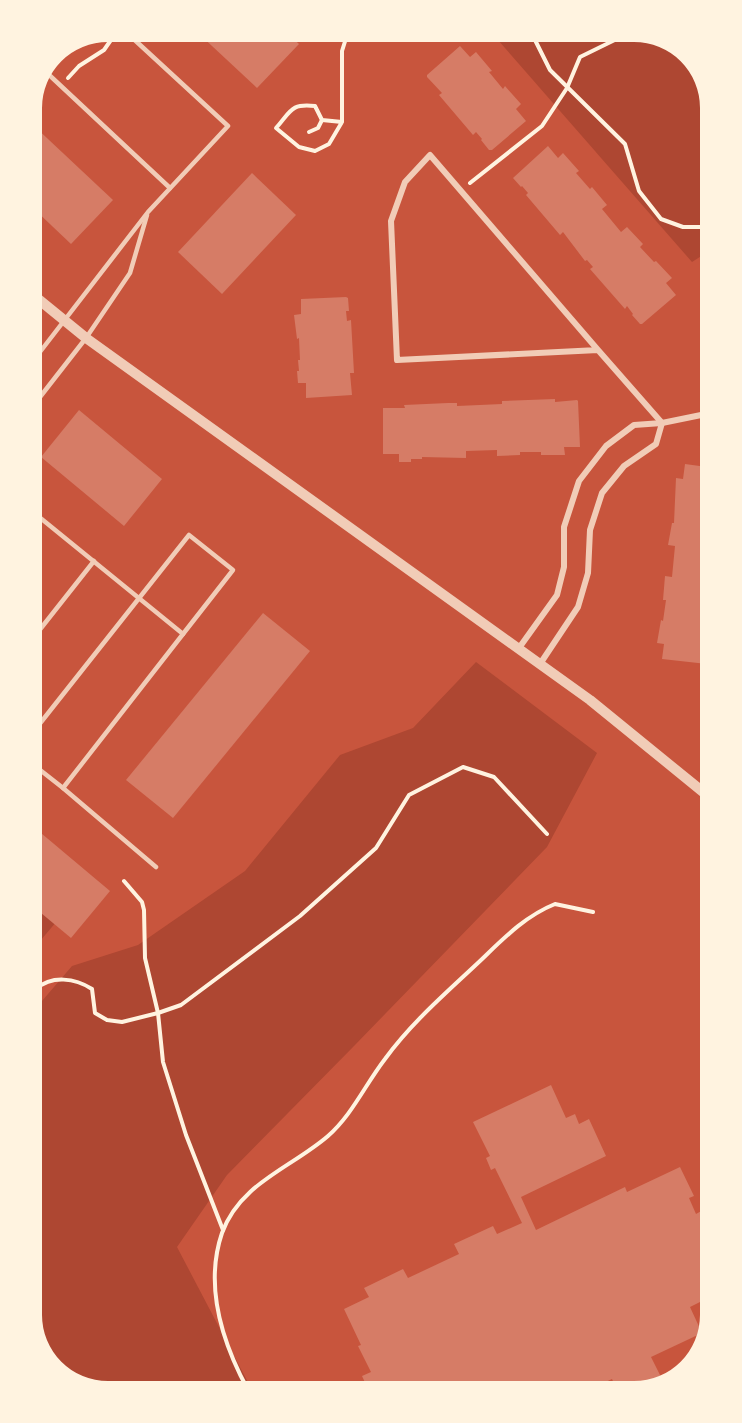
<svg xmlns="http://www.w3.org/2000/svg" width="742" height="1423" viewBox="0 0 742 1423" font-family="Poppins,sans-serif">
	<rect width="100%" height="100%" fill="#c8553d"/>
	<g fill="#ae4732">
		<polygon points="491,32 640,32 680,47 705,79 706,253 692,262"/>
		<polygon points="476,662 597,753 547,847 354,1046 227,1175 177,1247 252,1390 102,1391 62,1376 37,1344 36,1008 72,966 138,945 245,871 340,755 413,728"/>
		<polygon points="35,904 57,921 35,947"/>
	</g>
	<g fill="#d67c66">
		<polygon points="197,32 286,32 299,44 257,88"/>
		<polygon points="460,46 470,57 476,52 492,71 489,72 503,89 505,86 521,104 516,109 526,121 492,150 489,150 481,140 482,139 476,132 473,135 439,95 442,93 427,77 427,75"/>
		<polygon points="32,124 113,200 71,244 32,207"/>
		<polygon points="548,146 558,158 563,153 579,171 576,173 590,189 592,187 607,205 602,209 621,232 627,227 643,244 640,247 654,262 656,261 672,278 666,283 676,295 642,324 640,324 632,315 633,314 627,306 625,309 590,269 593,267 587,260 585,261 563,232 560,235 526,195 528,193 522,186 521,187 513,178"/>
		<polygon points="252,173 296,215 222,294 178,252"/>
		<polygon points="346,297 348,298 349,311 346,311 347,321 351,320 354,373 350,373 352,395 306,398 306,383 298,383 297,371 299,371 298,360 300,360 299,338 297,339 294,315 301,314 301,299"/>
		<polygon points="555,399 555,402 577,400 578,401 580,447 564,447 565,455 541,455 541,452 520,452 520,455 497,456 497,450 466,451 466,458 422,457 422,459 411,459 411,462 399,462 399,454 383,454 383,408 405,408 404,405 448,403 457,403 457,406 502,404 502,401"/>
		<polygon points="79,410 162,479 124,526 41,457"/>
		<polygon points="685,464 707,467 707,664 662,659 664,644 657,643 661,620 663,621 666,600 663,600 665,576 672,577 675,546 668,545 672,523 674,523 676,478 683,479"/>
		<polygon points="263,613 310,651 173,818 126,780"/>
		<polygon points="35,828 110,891 71,938 35,908"/>
		<polygon points="551,1085 566,1118 575,1114 579,1124 589,1119 606,1156 521,1197 536,1230 625,1187 627,1192 680,1167 694,1196 689,1198 696,1214 703,1210 710,1225 710,1234 708,1235 710,1240 710,1297 690,1307 702,1333 651,1357 665,1385 663,1386 615,1386 612,1379 597,1386 368,1389 362,1376 371,1372 358,1346 361,1345 344,1309 369,1297 364,1288 403,1269 408,1278 459,1254 454,1244 493,1226 497,1234 522,1223 495,1168 491,1170 486,1158 490,1156 473,1122"/>
	</g>
	<g fill="none" stroke-linecap="round" stroke-linejoin="round">
		<g stroke="#fff3e0" stroke-width="4">
			<polyline points="520,32 535,40 550,70 625,144 639,191 661,219 683,227 705,227"/>
			<polyline points="68,78 79,66 104,50 113,37"/>
			<path d="M342 122 322 120 315 106C291 103 291 111 276 128L299 147 315 151 329 144 342 122V51L348 32"/>
			<polyline points="309,132 318,128 322,120"/>
			<polyline points="470,183 542,126 567,88 580,57 631,32"/>
			<polyline points="124,881 142,902 144,910 145,958 158,1013 163,1062 186,1135 223,1230"/>
			<path d="M36 989C52 975 75 978 92 989L95 1013 107 1020 122 1022 158 1013 181 1005 300 916 376 848 409 795 463 767 494 777 547 834"/>
			<path d="M248 1390C222 1342 204 1286 222 1233 240 1183 291 1168 328 1136 352 1115 365 1085 385 1059 412 1022 446 993 480 961 503 939 525 916 555 904L593 912"/>
		</g>
		<g stroke="#f1ccb7" stroke-width="4.5">
			<polyline points="46,72 170,188"/>
			<polyline points="33,361 148,212 228,126 126,32"/>
			<polyline points="33,406 86,338 130,273 147,215"/>
			<polyline points="33,512 183,634 63,788 156,867"/>
			<polyline points="34,637 94,561"/>
			<polyline points="34,731 189,535 233,570 183,634"/>
			<polyline points="35,766 63,788"/>
		</g>
		<g stroke="#f1ccb7" stroke-width="6">
			<polyline points="598,350 430,155 405,182 391,221 397,360 598,350 662,423"/>
			<polyline points="519,648 557,595 564,567 564,527 579,481 606,446 634,425 662,423 706,414"/>
			<polyline points="540,664 578,607 588,573 590,530 602,493 624,466 656,444 662,423"/>
		</g>
		<polyline stroke="#f1ccb7" stroke-width="10" points="32,294 86,338 590,700 708,796"/>
	</g>
	<path d="M0 0H742V1423H0ZM108 42H634A66 66 0 0 1 700 108V1315A66 66 0 0 1 634 1381H108A66 66 0 0 1 42 1315V108A66 66 0 0 1 108 42Z" fill="#fff3e0" fill-rule="evenodd"/>
</svg>
